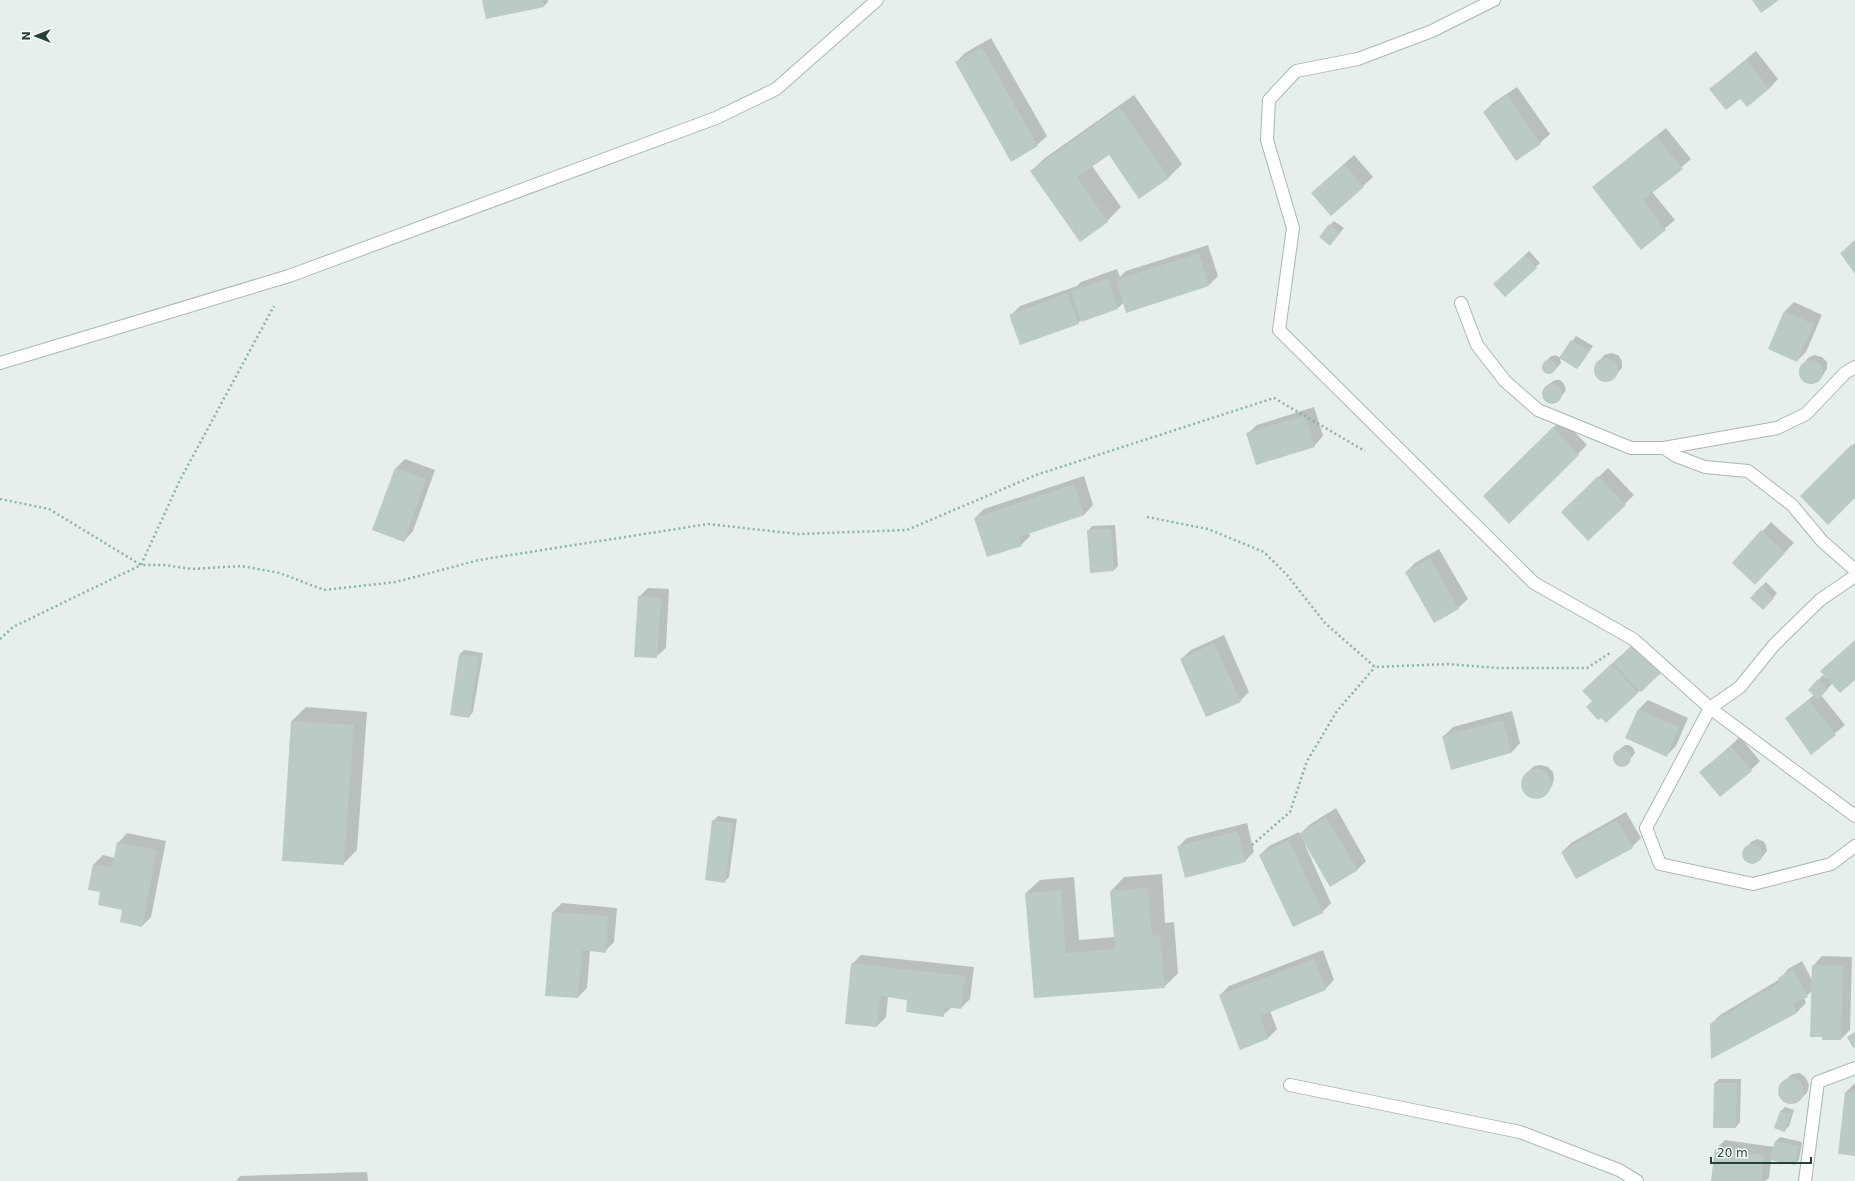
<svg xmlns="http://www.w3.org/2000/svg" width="1855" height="1181" viewBox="0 0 1855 1181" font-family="'DejaVu Sans',sans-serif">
	<rect width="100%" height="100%" fill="#e6efeb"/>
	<g fill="#0003">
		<polygon points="483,0 548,0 548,2 544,6"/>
		<polygon points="991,38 1047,136 1037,145 956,62 965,53"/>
		<polygon points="1756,51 1778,79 1769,89 1740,97 1710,89"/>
		<polygon points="1517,87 1550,134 1540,143 1484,112 1493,103"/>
		<polygon points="1134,95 1182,164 1169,177 1140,198 1109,154 1092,166 1121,207 1107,221 1080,241 1031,171 1045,158"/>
		<polygon points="1666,128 1691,159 1652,192 1675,220 1641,248 1593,187"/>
		<polygon points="1354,155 1373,177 1331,215 1322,184"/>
		<polygon points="1334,221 1344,228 1334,240 1330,225"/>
		<polygon points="1855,240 1855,272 1841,253"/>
		<polygon points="1208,245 1218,276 1209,285 1127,311 1124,302 1118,308 1081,320 1078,323 1011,315 1020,306 1077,286 1081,282 1117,269 1120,277 1126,271"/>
		<polygon points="1529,251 1540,263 1505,296 1495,284"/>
		<polygon points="1794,302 1822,315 1806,352 1797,361 1785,311"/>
		<polygon points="1576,336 1593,346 1581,364 1577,368 1560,357 1561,363 1553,372 1548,373 1544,371 1543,366 1546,361 1550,357 1555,355 1561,358"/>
		<polygon points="1611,353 1618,355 1622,361 1622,368 1612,379 1606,381 1599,378 1595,373 1596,366 1604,355"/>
		<polygon points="1814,355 1822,357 1827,362 1827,369 1819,381 1812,384 1804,382 1800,377 1799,369 1808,358"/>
		<polygon points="1555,380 1560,380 1564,384 1566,390 1559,400 1554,403 1548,402 1544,399 1542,393 1545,387"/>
		<polygon points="1314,407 1323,436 1314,446 1247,434 1257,425"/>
		<polygon points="1562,419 1587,445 1509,522 1484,496"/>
		<polygon points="1855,443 1855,497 1801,496"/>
		<polygon points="405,459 435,470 413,531 404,541 396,468"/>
		<polygon points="1608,468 1634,495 1588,540 1562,512"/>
		<polygon points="1084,476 1093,505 1084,515 1029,533 1030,536 1021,545 975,518 984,509"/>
		<polygon points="1771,522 1794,543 1764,574 1733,563"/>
		<polygon points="1115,525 1118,566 1114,570 1088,531 1092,526"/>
		<polygon points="1439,549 1468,599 1458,608 1406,572 1415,563"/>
		<polygon points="1766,582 1777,593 1763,609 1751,598"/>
		<polygon points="648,588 669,589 666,648 656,657 639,597"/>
		<polygon points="1224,635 1249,692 1240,701 1181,659 1191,650"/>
		<polygon points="1855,640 1855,679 1833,683 1821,695 1845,725 1811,753 1786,718 1814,695 1809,690 1823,675 1827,679 1828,678"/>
		<polygon points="464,650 483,653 473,712 469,717 460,654"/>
		<polygon points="1620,656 1664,668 1606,722 1593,701 1593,682"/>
		<polygon points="1648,700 1688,718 1676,746 1666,756 1626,738 1639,709"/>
		<polygon points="306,707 367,712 357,850 343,864 283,860 292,721"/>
		<polygon points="1512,711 1520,743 1511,753 1444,736 1453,727"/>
		<polygon points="1740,737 1760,761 1751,770 1701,772"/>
		<polygon points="1625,745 1629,745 1633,748 1635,753 1628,762 1624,765 1619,765 1615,762 1614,757 1616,752"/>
		<polygon points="1541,765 1548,767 1553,772 1554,779 1552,786 1542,796 1536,798 1528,796 1524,790 1522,783 1524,776 1534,766"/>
		<polygon points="1336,808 1366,861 1357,870 1305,845 1331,903 1322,912 1260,855 1269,846 1299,832 1300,834 1309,825"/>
		<polygon points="1626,812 1641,838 1632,847 1562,852 1571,843"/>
		<polygon points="718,816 737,819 729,877 725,881 713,821"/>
		<polygon points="1247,823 1254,852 1245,861 1178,847 1187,838"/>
		<polygon points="127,833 166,841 151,917 142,926 101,892 94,864 103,855 115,858 118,843"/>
		<polygon points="1757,839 1763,841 1766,845 1767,851 1759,861 1753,863 1747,862 1744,858 1743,852 1751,842"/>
		<polygon points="1162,874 1165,923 1174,922 1178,973 1164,987 1035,997 1026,893 1040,880 1074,877 1079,940 1115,937 1111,891 1124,877"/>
		<polygon points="562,903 617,908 614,942 605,951 590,950 587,988 578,997 546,995 553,912"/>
		<polygon points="1323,950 1334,980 1325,989 1270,1011 1277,1029 1268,1038 1240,1049 1220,995 1229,986"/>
		<polygon points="861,955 974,967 970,999 961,1008 952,1007 943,1015 909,999 888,996 886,1017 877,1026 852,964"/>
		<polygon points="1822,956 1852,957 1850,1030 1841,1039 1812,991 1804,998 1806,1003 1797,1012 1712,1057 1711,1024 1720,1015 1780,979 1788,969 1802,961 1812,980 1813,966"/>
		<polygon points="1800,1073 1806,1078 1809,1085 1807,1093 1796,1103 1788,1103 1782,1098 1779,1091 1781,1084 1792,1074"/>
		<polygon points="1719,1079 1741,1079 1740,1122 1736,1127 1715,1083"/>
		<polygon points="1855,1083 1855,1155 1846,1092"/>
		<polygon points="1785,1107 1794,1110 1789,1126 1784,1131 1775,1128 1781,1111"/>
		<polygon points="1780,1137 1802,1142 1799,1160 1794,1164 1771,1160 1769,1178 1765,1181 1717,1181 1716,1149 1725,1140 1774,1147 1776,1141"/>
		<polygon points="367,1172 368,1181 236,1181 240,1176"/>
	</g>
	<g fill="#bbcac4">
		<polygon points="482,0 543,0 544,7 486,19"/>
		<polygon points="1752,0 1779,0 1761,13"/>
		<polygon points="982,47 1038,146 1011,162 955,62"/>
		<polygon points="1747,60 1769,89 1747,107 1740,99 1726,110 1709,89"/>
		<polygon points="1507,95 1541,144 1516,161 1483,112"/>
		<polygon points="1120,107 1169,178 1139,199 1109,155 1077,177 1108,222 1080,242 1030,171"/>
		<polygon points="1656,136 1683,169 1643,200 1666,230 1641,250 1592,187"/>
		<polygon points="1344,164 1364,187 1331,216 1311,193"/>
		<polygon points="1329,224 1340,233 1330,246 1319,237"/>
		<polygon points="1855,242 1855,274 1840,253"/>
		<polygon points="1199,253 1209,286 1126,313 1116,280"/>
		<polygon points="1525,255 1537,268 1505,297 1493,284"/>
		<polygon points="1108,278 1118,309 1081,322 1071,291"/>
		<polygon points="1067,293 1079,324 1020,345 1009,315"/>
		<polygon points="1784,311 1814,324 1797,362 1768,349"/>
		<polygon points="1571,340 1589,351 1577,369 1559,358"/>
		<circle cx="1606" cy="370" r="12"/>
		<circle cx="1811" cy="372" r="12"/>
		<circle cx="1549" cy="367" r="7"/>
		<circle cx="1552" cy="394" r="10"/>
		<polygon points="1305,415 1315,447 1256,465 1246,433"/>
		<polygon points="1553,427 1579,455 1509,524 1483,496"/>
		<polygon points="1851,445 1855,449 1855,498 1828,525 1800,496"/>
		<polygon points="395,468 426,479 404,542 372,530"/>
		<polygon points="1598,476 1626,505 1588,541 1561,512"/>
		<polygon points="1074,484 1084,515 1019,537 1022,546 987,557 974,518"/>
		<polygon points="1111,529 1114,571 1090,573 1087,530"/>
		<polygon points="1761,530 1785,553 1755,585 1732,563"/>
		<polygon points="1430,558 1459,609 1434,623 1405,572"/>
		<polygon points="1761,586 1774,598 1763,610 1750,598"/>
		<polygon points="638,596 661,598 657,658 634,657"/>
		<polygon points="1855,640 1855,680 1840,693 1820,671"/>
		<polygon points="1214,643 1241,702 1206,717 1180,659"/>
		<polygon points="1633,644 1661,673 1641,692 1613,663"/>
		<polygon points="459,654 479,657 469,718 450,715"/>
		<polygon points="1611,664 1638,693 1606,723 1601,718 1598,720 1586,707 1592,701 1582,691"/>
		<polygon points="1818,679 1828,689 1818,700 1808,690"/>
		<polygon points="1809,700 1836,735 1811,755 1785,718"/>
		<polygon points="1638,709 1679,727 1667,757 1625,738"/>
		<polygon points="1503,720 1511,753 1451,770 1442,736"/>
		<polygon points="291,721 354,725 344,865 282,861"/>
		<polygon points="1731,746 1752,771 1720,797 1699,772"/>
		<circle cx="1622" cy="758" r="9"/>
		<circle cx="1536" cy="784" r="15"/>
		<polygon points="1326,817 1358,870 1330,887 1299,834"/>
		<polygon points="712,820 733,823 725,883 705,880"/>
		<polygon points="1617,820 1633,848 1576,879 1561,852"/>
		<polygon points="1238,831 1246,862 1185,878 1177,846"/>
		<polygon points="1289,840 1323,913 1293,927 1259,855"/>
		<polygon points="117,842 157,850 142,927 120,922 122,910 98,905 100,892 88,890 93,864 112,868"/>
		<circle cx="1752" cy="854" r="10"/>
		<polygon points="1148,887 1152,936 1160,935 1165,988 1034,998 1025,893 1061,890 1066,953 1115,949 1110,891"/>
		<polygon points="552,912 608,916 606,953 582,950 578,998 545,996"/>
		<polygon points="1314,959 1326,990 1260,1016 1268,1039 1240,1050 1219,995"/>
		<polygon points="851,963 965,976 961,1009 944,1007 944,1017 906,1012 907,1000 880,996 877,1027 845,1024"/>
		<polygon points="1812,965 1843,966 1841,1040 1822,1040 1822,1037 1810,1037"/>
		<polygon points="1793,969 1808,997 1793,1004 1797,1013 1711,1059 1710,1024 1780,982 1778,978"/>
		<polygon points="1855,1032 1855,1047 1853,1048 1847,1037"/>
		<circle cx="1791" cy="1091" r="13"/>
		<polygon points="1714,1083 1737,1083 1736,1128 1713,1128"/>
		<polygon points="1845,1092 1855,1093 1855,1156 1838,1154"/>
		<polygon points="1780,1111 1791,1114 1785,1132 1774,1128"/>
		<polygon points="1775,1141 1798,1146 1795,1165 1770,1160"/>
		<polygon points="1715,1149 1764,1155 1761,1181 1711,1181"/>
	</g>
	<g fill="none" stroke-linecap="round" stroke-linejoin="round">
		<g stroke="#a8b8b2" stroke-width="14">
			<g id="street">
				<polyline points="1494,0 1432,31 1358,59 1296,71 1269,100 1267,140 1293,228 1279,330 1534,583 1633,639 1710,708 1855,816"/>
				<polyline points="1461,303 1477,345 1505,381 1538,410 1631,448 1664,448 1777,428 1806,414 1845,373 1855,367"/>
				<polyline points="0,363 289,276 716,118 776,89 877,0"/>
				<polyline points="1664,448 1676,456 1705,467 1748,471 1792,505 1822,541 1855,570"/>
				<polyline points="1855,576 1820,600 1774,645 1740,687 1710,708 1646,828 1660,864 1753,884 1831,864 1855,846"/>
				<polyline points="1290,1085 1520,1132 1619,1170 1637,1181"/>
				<polyline points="1805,1181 1818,1082 1855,1068"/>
			</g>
		</g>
		<g stroke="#86b3a5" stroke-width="2.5" stroke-dasharray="2 3" stroke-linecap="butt">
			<polyline points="0,499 49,509 141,565 165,565 192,569 241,566 280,573 324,590 396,582 479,560 708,524 798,534 907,530 1036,475 1274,398 1365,451"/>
			<polyline points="1147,517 1208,529 1264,552 1287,575 1325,623 1375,667 1447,664 1498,668 1587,668 1610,653"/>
			<polyline points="0,639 13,627 141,565 180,480 274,306"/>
			<polyline points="1252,845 1290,812 1307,761 1337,711 1375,667"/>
		</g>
		<use href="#street" stroke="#fff" stroke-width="12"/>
	</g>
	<g transform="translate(36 36) rotate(270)" stroke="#f7fbf9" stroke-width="3" paint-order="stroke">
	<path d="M0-3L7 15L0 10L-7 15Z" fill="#24423a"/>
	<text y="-6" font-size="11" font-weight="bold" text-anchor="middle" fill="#24423a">N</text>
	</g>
	<path d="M1711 1157v6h100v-6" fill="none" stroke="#24423a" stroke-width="2"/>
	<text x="1717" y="1157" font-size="12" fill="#24423a" stroke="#f7fbf9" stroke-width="3" paint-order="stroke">20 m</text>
</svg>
